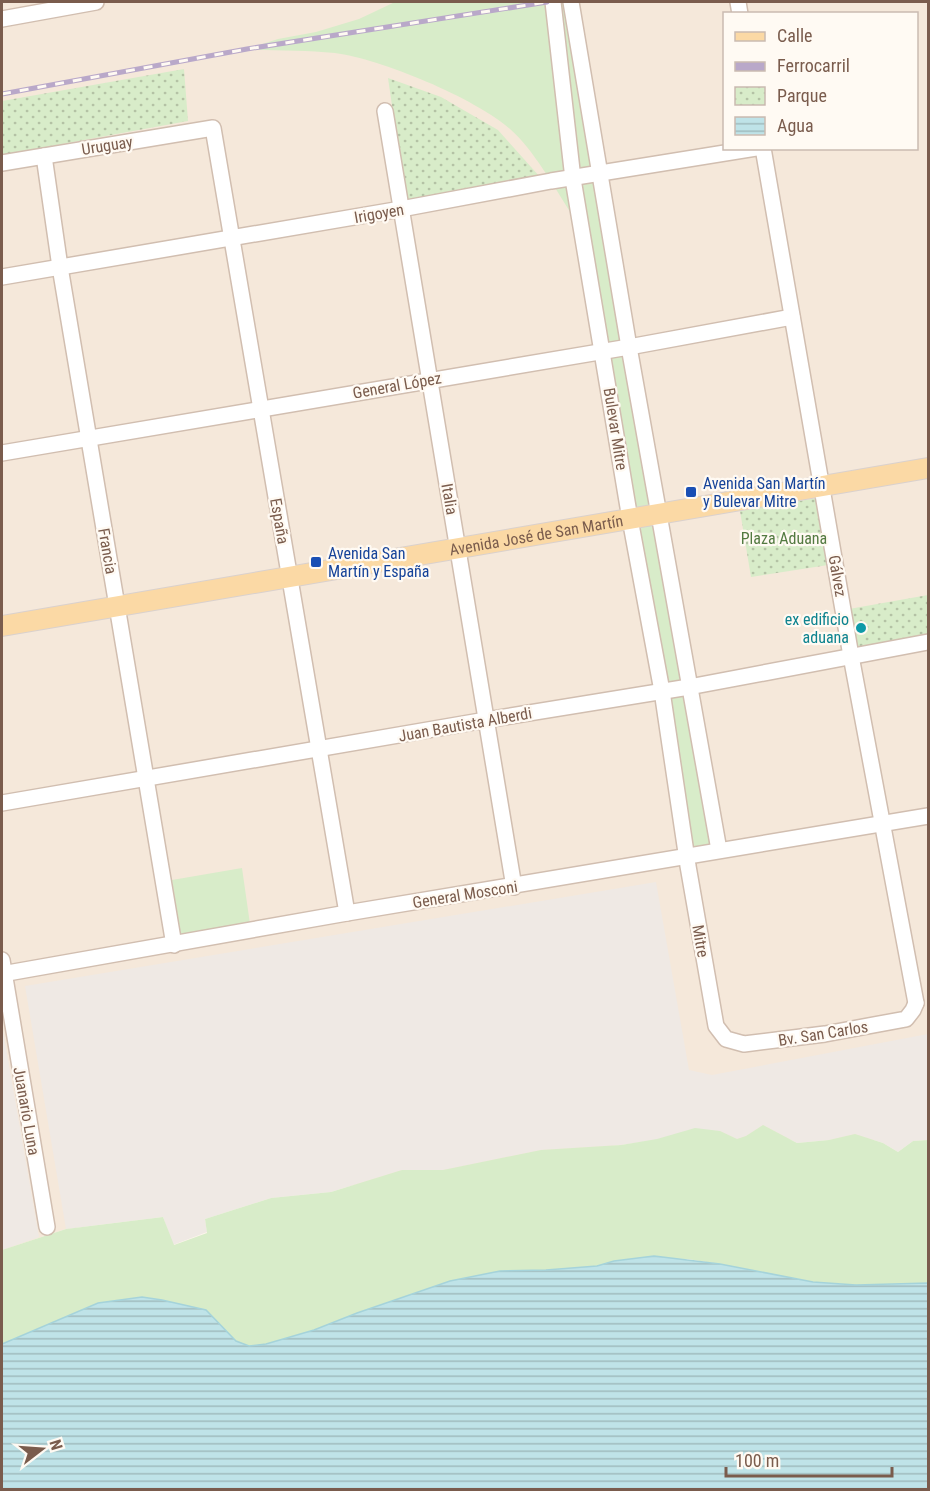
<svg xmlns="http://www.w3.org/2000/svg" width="930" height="1491" viewBox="0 0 930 1491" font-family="'Roboto Condensed',sans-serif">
	<defs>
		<pattern id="park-dots" width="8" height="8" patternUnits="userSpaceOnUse" patternTransform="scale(1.5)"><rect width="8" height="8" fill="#d8ecc9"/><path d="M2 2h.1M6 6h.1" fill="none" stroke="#b4c2a5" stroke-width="1.8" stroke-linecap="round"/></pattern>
		<pattern id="water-rules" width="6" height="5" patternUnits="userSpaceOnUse" patternTransform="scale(1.5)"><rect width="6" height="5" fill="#bfe3e8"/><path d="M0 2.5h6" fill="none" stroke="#a0bbbe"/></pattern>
	</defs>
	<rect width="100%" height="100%" fill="#fdf6ec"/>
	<path fill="#f5e8da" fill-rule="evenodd" d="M2 2H928V1140L657 1139 66 1229 2 1250ZM724 14H916V148H724Z"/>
	<g fill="#efe9e4">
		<polygon points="656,882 689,1070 712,1075 928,1034 928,1140 913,1141 898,1152 883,1143 855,1134 829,1140 797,1143 763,1125 746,1136 737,1139 720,1131 621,1145 541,1150 443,1170 402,1170 331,1192 271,1198 205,1219 207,1232 173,1245 163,1217 66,1229 25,986"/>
		<polygon points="2,1025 39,1237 2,1250"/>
	</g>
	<g fill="#d8ecc9">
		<path d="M395 2H571L719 850 687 855 572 215C555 188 533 149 510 129 475 98 381 59 335 53 307 50 276 51 247 49L278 39 316 32 359 19Z"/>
		<polygon points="242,868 250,924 181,936 172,880"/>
		<polygon points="763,1125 797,1143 829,1140 855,1134 883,1143 898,1152 913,1141 928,1140 928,1283 856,1285 813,1282 720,1264 687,1259 635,1258 597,1266 546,1270 500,1271 450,1281 357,1313 314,1330 266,1344 249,1346 236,1341 206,1310 162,1300 142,1297 98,1303 2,1344 2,1250 66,1229 163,1217 174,1245 207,1233 205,1219 271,1198 331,1192 402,1170 443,1170 541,1150 621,1145 657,1139 695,1128 720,1131 737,1139 746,1136"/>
	</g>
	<g fill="url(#park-dots)">
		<polygon points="184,69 188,121 2,155 2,101"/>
		<polygon points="388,78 441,97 498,130 540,177 406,202"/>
		<polygon points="817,498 828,565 751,577 740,511"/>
		<polygon points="928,595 928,637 857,650 849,609"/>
	</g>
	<polygon fill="url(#water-rules)" stroke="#a5d3da" stroke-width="1.5" points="654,1256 720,1264 813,1282 856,1285 928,1283 928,1489 2,1489 2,1344 98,1303 142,1297 162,1300 206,1310 236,1341 249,1346 266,1344 314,1330 357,1313 450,1281 500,1271 546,1270 597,1266 614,1261"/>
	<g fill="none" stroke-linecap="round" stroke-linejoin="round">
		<g stroke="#d1beb0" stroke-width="18">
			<g id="minor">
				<polyline points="553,2 573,179 630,519 662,691 688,866 716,1026 726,1039 744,1044 825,1034 906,1019 913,1010 916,1003"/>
				<polyline points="571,2 629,347 719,850"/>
				<polyline points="738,2 740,14"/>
				<polyline points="2,19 96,2"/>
				<polyline points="385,111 514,887"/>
				<polyline points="763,148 851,656 916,1003"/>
				<polyline points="44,156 60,267 174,945"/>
				<polyline points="2,163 213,128 347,913"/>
				<polyline points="2,277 401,209 551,181 756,148"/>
				<polyline points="2,453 629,347 792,317"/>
				<polyline points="2,803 486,720 689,687 928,642"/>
				<polyline points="2,960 47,1227"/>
				<polyline points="2,974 347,913 928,816"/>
			</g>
		</g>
		<g stroke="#dad1cd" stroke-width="22">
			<g id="major">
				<path id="s1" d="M2 626 928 468"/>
			</g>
		</g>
		<use href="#minor" stroke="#fff" stroke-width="15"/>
		<use href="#major" stroke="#fbd9a5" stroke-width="20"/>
		<g stroke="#b9a8c9" stroke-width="5">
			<polyline id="rail" points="2,94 247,49 547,2"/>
		</g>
		<use href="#rail" stroke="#fffaf3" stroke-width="3" stroke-dasharray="9" stroke-linecap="butt"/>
	</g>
	<g fill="#1a4fb4" stroke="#fffaf3" stroke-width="2">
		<rect x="685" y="486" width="12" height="12" rx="3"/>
		<rect x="310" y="556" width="12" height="12" rx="3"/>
	</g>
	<circle fill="#0f9aa8" stroke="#fffaf3" stroke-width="2" cx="861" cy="628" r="6"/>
	<g text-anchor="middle" stroke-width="4.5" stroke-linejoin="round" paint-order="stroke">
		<g font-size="16" fill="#7a5c4d" stroke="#fffaf3">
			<text transform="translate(107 145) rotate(-9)" y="6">Uruguay</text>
			<text transform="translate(379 213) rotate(-10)" y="6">Irigoyen</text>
			<text transform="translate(397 385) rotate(-10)" y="6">General López</text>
			<text transform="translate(616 429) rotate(81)" y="6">Bulevar Mitre</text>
			<text transform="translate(450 499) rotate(80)" y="6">Italia</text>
			<text transform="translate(280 521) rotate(80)" y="6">España</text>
			<text dy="6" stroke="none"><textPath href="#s1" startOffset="542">Avenida José de San Martín</textPath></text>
			<text transform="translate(108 551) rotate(80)" y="6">Francia</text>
			<text transform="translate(838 576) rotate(80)" y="6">Gálvez</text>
			<text transform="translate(465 724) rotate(-10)" y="6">Juan Bautista Alberdi</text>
			<text transform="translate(465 894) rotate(-9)" y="6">General Mosconi</text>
			<text transform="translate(701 941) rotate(80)" y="6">Mitre</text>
			<text transform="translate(823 1033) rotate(-9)" y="6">Bv. San Carlos</text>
			<text transform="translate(27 1111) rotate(80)" y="6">Juanario Luna</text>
		</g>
		<g font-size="16" fill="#164399" stroke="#fffaf3" text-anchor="start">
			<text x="703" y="489">Avenida San Martín<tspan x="703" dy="18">y Bulevar Mitre</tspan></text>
			<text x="328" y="559">Avenida San<tspan x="328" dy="18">Martín y España</tspan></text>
		</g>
		<g font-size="16" fill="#537a41" stroke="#fffaf3">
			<text x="784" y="544">Plaza Aduana</text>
		</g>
		<g font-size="16" fill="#0d838f" stroke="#fffaf3" text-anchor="end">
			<text x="849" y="625">ex edificio<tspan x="849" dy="18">aduana</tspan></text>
		</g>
	</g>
	<rect width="930" height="1491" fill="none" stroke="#7a5c4d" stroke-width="6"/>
	<rect x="723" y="12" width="195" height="138" fill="#fffaf3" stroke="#cabbb1" stroke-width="1.5"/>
	<rect x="735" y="32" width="30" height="9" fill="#fbd9a5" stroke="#cabbb1" stroke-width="1.5"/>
	<text x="777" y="42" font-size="18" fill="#7a5c4d">Calle</text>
	<rect x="735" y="62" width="30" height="9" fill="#b9a8c9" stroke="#cabbb1" stroke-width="1.5"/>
	<text x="777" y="72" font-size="18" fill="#7a5c4d">Ferrocarril</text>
	<rect x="735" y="87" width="30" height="18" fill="url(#park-dots)" stroke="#cabbb1" stroke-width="1.5"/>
	<text x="777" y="102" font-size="18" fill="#7a5c4d">Parque</text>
	<rect x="735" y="117" width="30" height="18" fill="url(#water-rules)" stroke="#cabbb1" stroke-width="1.5"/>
	<text x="777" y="132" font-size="18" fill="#7a5c4d">Agua</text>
	<g transform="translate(42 1449) rotate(73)" stroke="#fffaf3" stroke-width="4.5" paint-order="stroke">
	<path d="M0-4.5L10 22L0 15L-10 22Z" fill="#7a5c4d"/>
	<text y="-9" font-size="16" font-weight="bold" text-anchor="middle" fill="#7a5c4d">N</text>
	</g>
	<path d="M726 1467v9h166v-9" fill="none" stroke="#7a5c4d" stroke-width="3"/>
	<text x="735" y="1467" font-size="18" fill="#7a5c4d" stroke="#fffaf3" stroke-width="4.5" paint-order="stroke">100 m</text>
</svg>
